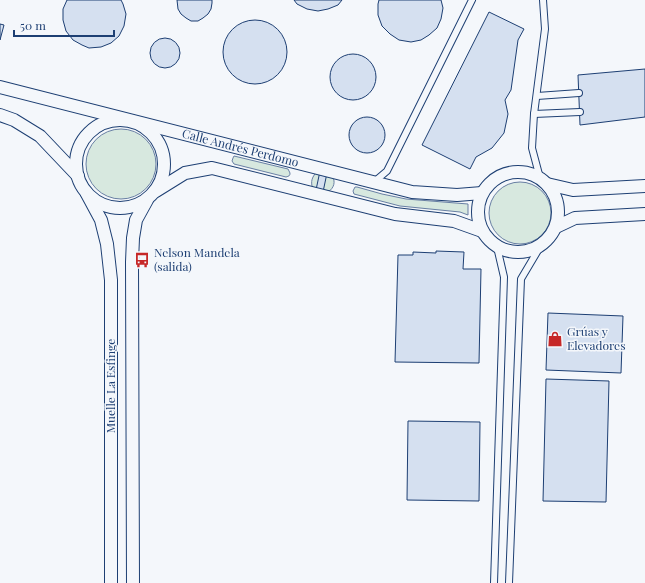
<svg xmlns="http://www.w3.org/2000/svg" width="645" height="583" viewBox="0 0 645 583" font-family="'Playfair Display',serif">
	<rect width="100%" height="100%" fill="#f4f7fb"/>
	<g fill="#d7e8df" stroke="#687fa3">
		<circle cx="121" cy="164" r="35"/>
		<path d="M234 156 288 169 290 173C290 176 289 176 286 177L234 164 232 161 233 158Z"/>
		<path d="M318 171 332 175C336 182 334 188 328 192L313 189C310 182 312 176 318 171Z"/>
		<circle cx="520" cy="213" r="31"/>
		<polygon points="355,187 357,187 382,194 406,199 468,204 468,215 460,212 400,206 354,194 353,191"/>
	</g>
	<g fill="#d5e0f0" stroke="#1d3f73">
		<polygon points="67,0 121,0 123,4 126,14 124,26 119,36 111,43 101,47 89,48 82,45 73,40 66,31 63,20 63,9"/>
		<polygon points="177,0 212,0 212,3 211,9 208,14 203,18 198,21 191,21 186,18 181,14 178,9"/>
		<polygon points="294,0 342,0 338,5 328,9 318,11 307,9 297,4"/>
		<polygon points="379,0 441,0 443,8 441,19 437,28 429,35 421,40 411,42 399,40 390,34 382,26 378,15 378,4"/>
		<polygon points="489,12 524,29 518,40 511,90 505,100 508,114 504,133 492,148 476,157 470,169 422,145"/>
		<circle cx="255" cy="52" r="32"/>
		<polygon points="0,24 4,25 0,40"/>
		<circle cx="165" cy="53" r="15"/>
		<circle cx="353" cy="77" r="23"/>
		<polygon points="645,69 645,117 580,125 578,75"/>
		<circle cx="367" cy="135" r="18"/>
		<polygon points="320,171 327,173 323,192 316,190"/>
		<polygon points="436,251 464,252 463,269 481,269 479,363 395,362 398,255 413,255 413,252 436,253"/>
		<polygon points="548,313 623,316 621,373 546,370"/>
		<polygon points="546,379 609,381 606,502 543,501"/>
		<polygon points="408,421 480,422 479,501 407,500"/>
	</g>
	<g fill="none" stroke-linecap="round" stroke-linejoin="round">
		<g stroke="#1d3f73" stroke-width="8">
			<g id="service">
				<polyline points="537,96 579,93"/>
				<polyline points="534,114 580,112"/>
				<polyline points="540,178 532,148 534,114 545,29 543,0"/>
				<polyline points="374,182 387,171 472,0"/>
				<polyline points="494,583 504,277 497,247"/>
				<polyline points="509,583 521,279 540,247"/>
			</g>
		</g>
		<g stroke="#1d3f73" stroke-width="14">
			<g id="minor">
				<path id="s1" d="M0 87 412 192 457 195 482 193"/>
				<polyline points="0,115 14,120 40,136 78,176"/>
				<circle cx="120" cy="164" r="44"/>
				<circle cx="518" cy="212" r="40"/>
				<polyline points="547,184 573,190 645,186"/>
				<polyline points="156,191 185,173 212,168 395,214 454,221 482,231"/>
				<polyline points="87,194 101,220 107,244 111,280 111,583"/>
				<polyline points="556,227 575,218 645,214"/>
				<polyline points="133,583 132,262 133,238 136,220 147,200"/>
			</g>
		</g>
		<use href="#service" stroke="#f4f7fb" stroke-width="6"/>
		<use href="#minor" stroke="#f4f7fb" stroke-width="12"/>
	</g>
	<defs>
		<g id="bus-bare" transform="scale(1.2)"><path d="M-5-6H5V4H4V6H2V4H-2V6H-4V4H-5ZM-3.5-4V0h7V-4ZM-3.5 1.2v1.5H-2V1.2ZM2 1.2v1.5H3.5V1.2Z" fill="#c62828" stroke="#f4f7fb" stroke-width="2.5" paint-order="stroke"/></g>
		<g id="shop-bare" transform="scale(1.2)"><path d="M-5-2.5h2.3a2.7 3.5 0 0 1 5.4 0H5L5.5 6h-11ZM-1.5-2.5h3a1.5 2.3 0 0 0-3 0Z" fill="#c62828" stroke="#f4f7fb" stroke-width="2.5" paint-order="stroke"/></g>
	</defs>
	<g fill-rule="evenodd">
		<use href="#bus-bare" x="142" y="260"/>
		<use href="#shop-bare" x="555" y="339"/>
	</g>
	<g text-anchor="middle" stroke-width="3" stroke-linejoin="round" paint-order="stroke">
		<g font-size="12" fill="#1d3f73" stroke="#f4f7fb">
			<text dy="4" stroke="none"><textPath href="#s1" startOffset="248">Calle Andrés Perdomo</textPath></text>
			<text transform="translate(111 386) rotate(-90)" y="4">Muelle La Esfinge</text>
		</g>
		<g font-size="12" fill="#1d3f73" stroke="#f4f7fb" text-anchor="start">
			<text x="154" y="257">Nelson Mandela<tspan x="154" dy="14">(salida)</tspan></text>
			<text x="567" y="336">Grúas y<tspan x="567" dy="14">Elevadores</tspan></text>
		</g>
	</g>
	<path d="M14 30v6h100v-6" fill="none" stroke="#1d3f73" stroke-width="2"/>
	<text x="20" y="30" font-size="12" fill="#1d3f73" stroke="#f4f7fb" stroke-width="3" paint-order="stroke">50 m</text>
</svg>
